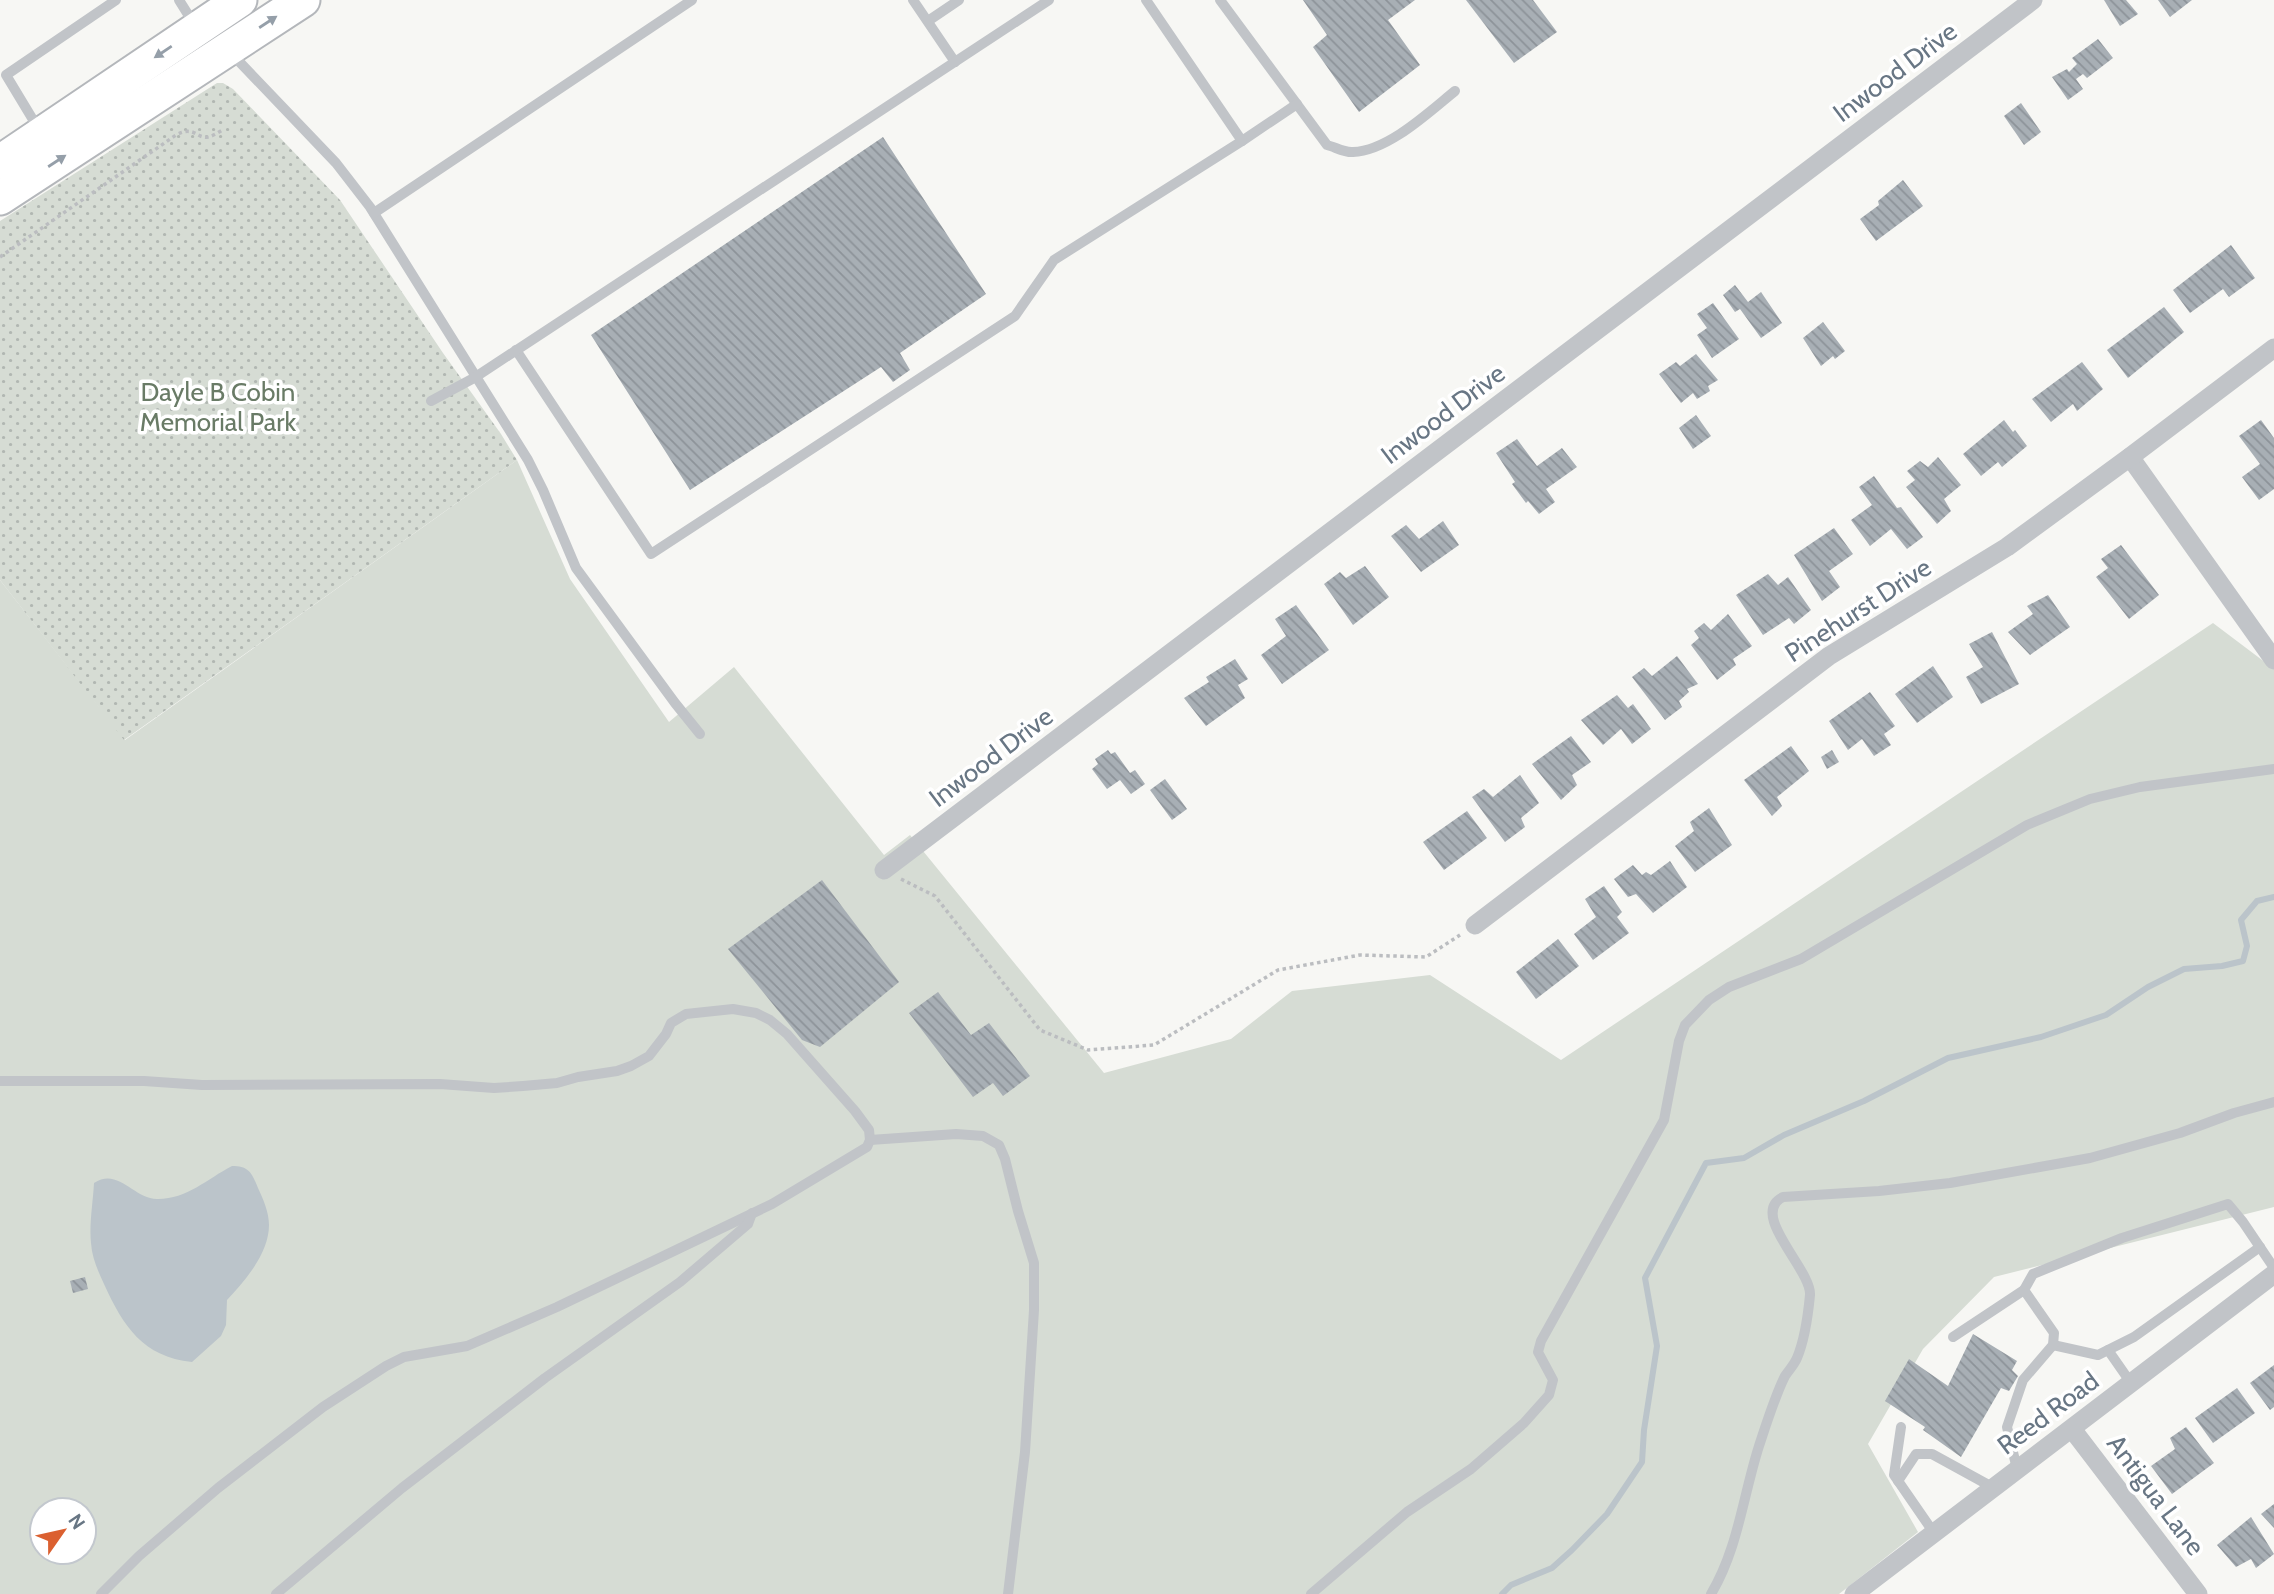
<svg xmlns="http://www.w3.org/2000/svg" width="2274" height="1594" viewBox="0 0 2274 1594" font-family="Cabin,sans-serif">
	<defs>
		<pattern id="park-dots" width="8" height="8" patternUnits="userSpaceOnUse" patternTransform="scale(1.75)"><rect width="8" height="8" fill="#d6dcd4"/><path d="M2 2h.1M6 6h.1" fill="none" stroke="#b1b7b2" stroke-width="1.8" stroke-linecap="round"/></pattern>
		<pattern id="building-back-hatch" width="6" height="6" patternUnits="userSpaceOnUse" patternTransform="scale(1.75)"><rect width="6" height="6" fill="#a8afb5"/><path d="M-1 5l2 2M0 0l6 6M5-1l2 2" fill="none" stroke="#8d9399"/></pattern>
	</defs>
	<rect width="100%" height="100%" fill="#f7f7f4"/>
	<path fill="#d6dcd4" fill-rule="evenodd" d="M517 460 570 579 669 722 734 667 884 855 910 835 1104 1073 1231 1039 1292 991 1430 975 1561 1060 2213 623 2274 669V1207L1994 1277 1923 1349 1868 1444 1918 1532 1839 1594H0V580L125 740ZM42 1510H84V1552H42Z"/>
	<polygon fill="url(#park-dots)" points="217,83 223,83 233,89 340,200 443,353 501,434 517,460 124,740 0,580 0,221"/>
	<path fill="#bbc4ca" d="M232 1166C249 1166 252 1173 258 1188 263 1199 269 1212 269 1225 269 1253 245 1281 227 1300L226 1325 221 1336 192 1362C143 1357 123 1326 104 1284 98 1271 92 1258 91 1243 89 1225 93 1202 94 1183 119 1167 134 1200 158 1199 187 1199 207 1179 232 1166Z"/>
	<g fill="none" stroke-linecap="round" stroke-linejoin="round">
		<polyline stroke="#bbc4ca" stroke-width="6" points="1502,1594 1511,1585 1552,1568 1572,1550 1607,1514 1642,1462 1644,1430 1657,1346 1645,1278 1706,1163 1744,1158 1784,1135 1864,1101 1948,1058 2041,1037 2106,1015 2148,987 2184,969 2222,966 2243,961 2247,946 2241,920 2257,901 2274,897"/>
	</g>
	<g fill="url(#building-back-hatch)">
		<polygon points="1303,0 1415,0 1388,20 1420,65 1359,112 1313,47 1327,35"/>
		<polygon points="1466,0 1533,0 1557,32 1514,63"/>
		<polygon points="2104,0 2126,0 2138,14 2120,26"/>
		<polygon points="2158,0 2192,0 2170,17"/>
		<polygon points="2098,39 2113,58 2087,78 2083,74 2076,79 2083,89 2068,100 2052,77 2067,69 2069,72 2077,64 2072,58"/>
		<polygon points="2021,103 2041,132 2024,145 2004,116"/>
		<polygon points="883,137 986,294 900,353 910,370 893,382 881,367 690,490 591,335"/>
		<polygon points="1903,180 1923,206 1876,241 1860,219 1879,205 1878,201"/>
		<polygon points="2231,245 2255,278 2229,297 2223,289 2190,313 2173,290"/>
		<polygon points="1735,285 1748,302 1761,292 1782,323 1761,338 1740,309 1735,312 1723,295"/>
		<polygon points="1713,303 1739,339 1712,358 1697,335 1707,328 1697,314"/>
		<polygon points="2164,307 2184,332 2128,378 2107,350"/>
		<polygon points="1823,322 1845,351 1835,359 1833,356 1821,366 1803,338"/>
		<polygon points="1696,354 1718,380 1708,386 1710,391 1697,399 1693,393 1681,403 1659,374 1676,362 1680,366"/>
		<polygon points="2082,362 2103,389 2077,411 2073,404 2051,422 2032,399"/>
		<polygon points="1696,415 1711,436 1693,449 1679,428"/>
		<polygon points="2004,420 2013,432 2015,430 2027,446 2002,467 1998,462 1981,476 1963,454"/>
		<polygon points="2261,420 2274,438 2274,489 2259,500 2242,477 2260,464 2239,436"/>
		<polygon points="1517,439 1537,466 1562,448 1577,467 1546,489 1555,502 1539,514 1528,501 1526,503 1512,484 1515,482 1496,453"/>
		<polygon points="1938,457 1961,485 1944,499 1951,511 1937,524 1906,487 1915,480 1907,471 1920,461 1928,467"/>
		<polygon points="1874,476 1897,508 1901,507 1923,537 1907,549 1891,529 1870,546 1851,520 1872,505 1859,487"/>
		<polygon points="1443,521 1459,545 1421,572 1391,536 1406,525 1419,539"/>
		<polygon points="1834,528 1853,554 1829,571 1840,587 1822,601 1794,555"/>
		<polygon points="2121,545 2159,595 2129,619 2096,577 2108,568 2101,559"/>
		<polygon points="1365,566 1389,597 1353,625 1324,584 1340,572 1346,578"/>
		<polygon points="1768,574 1778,585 1788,577 1811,610 1794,624 1789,618 1763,635 1736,595"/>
		<polygon points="2048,595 2070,627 2030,655 2008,632 2033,614 2027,606"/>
		<polygon points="1296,605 1329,650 1282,684 1261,655 1286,636 1275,619"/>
		<polygon points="1728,614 1752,646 1733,659 1736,665 1717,680 1691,645 1699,638 1694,631 1704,623 1711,630"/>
		<polygon points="1992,632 2019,684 1981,704 1966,677 1983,667 1969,644"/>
		<polygon points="1677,656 1698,684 1687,689 1689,692 1679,701 1682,707 1665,720 1632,677 1644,668 1652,676"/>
		<polygon points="1235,659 1248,679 1238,685 1245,698 1206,726 1184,698 1209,682 1206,677"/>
		<polygon points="1933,666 1953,697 1917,723 1895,694"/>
		<polygon points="1870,692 1895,726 1884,734 1891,745 1874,756 1862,739 1848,750 1829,721"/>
		<polygon points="1617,695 1628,708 1633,704 1651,729 1632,744 1621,729 1603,745 1581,720"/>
		<polygon points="1571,736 1591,762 1572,775 1577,785 1561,800 1532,764"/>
		<polygon points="1791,746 1809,771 1777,797 1782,806 1772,816 1744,780"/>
		<polygon points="1108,750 1111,754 1115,752 1130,773 1135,770 1145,784 1131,794 1120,780 1107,789 1092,769 1098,764 1095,759"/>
		<polygon points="1832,750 1839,762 1827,769 1821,757"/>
		<polygon points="1520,775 1539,803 1521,818 1525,827 1505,842 1472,797 1484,789 1493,797"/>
		<polygon points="1165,779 1187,809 1172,820 1150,790"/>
		<polygon points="1709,808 1732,845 1695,872 1675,846 1694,831 1690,822"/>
		<polygon points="1467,811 1487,838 1444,870 1423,842"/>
		<polygon points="1670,861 1687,887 1653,913 1636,894 1628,897 1614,879 1633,865 1642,875 1646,872 1651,875"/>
		<polygon points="822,880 899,982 820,1047 802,1040 728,949"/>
		<polygon points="1604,886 1622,912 1617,917 1629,933 1593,960 1574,934 1596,917 1585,899"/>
		<polygon points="1558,939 1579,966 1536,999 1516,972"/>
		<polygon points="938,992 971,1035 989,1023 1030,1076 1003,1096 993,1083 973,1097 909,1013"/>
		<polygon points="85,1277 88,1289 73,1293 70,1281"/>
		<polygon points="1973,1334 2017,1361 2012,1370 2018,1376 2009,1391 2001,1388 1961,1457 1923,1430 1925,1427 1885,1401 1909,1359 1948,1386"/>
		<polygon points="2274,1365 2274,1407 2270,1410 2250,1383"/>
		<polygon points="2237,1388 2255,1413 2213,1443 2195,1418"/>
		<polygon points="2186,1427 2214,1463 2172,1494 2151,1466 2175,1449 2170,1438"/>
		<polygon points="2274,1504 2274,1528 2261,1514"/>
		<polygon points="2251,1517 2274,1554 2256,1568 2251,1559 2236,1567 2217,1545"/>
	</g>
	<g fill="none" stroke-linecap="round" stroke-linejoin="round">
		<g stroke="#b4b7bb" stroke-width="37">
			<g id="highway">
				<polyline points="0,162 240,0"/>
				<polyline points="0,198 303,0"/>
			</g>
		</g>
		<g stroke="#bbbdc0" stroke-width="3.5" stroke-dasharray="3.5 3.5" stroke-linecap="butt">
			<path d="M0 257 176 135C195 125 196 139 208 137 213 136 219 132 224 129"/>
			<polyline points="901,879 935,896 1040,1030 1088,1050 1154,1045 1278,970 1360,955 1426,957 1460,935"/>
		</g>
		<g stroke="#c1c4c8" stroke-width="10">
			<polyline points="179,0 194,24"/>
			<polyline points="913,0 955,62"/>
			<path d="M1220 0 1327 145C1335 147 1345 153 1353 152 1388 151 1429 112 1455 91"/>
			<polyline points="928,21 959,0"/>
			<polyline points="230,52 336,163 370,207 528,460 543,490 576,568 675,703 700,734"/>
			<polyline points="38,128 6,75 116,0"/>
			<polyline points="1242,141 1297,104"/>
			<polyline points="374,213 692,0"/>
			<polyline points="516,350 651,554 1015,316 1054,260 1242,141 1146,0"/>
			<polyline points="431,401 474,378 1049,0"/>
			<polyline points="0,1081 144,1081 202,1085 440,1084 494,1088 523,1086 557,1083 578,1077 617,1071 631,1066 649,1056 666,1034 671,1023 686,1014 733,1009 756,1013 770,1020 787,1034 855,1111 869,1130 870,1140 867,1147 772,1204 557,1307 467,1346 404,1357 386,1366 323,1407 218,1488 139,1556 101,1594"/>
			<polyline points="870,1140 956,1134 983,1136 999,1145 1005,1159 1018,1211 1034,1263 1034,1310 1025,1452 1008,1594"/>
			<polyline points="1953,1337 2024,1290"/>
			<polyline points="2053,1345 2098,1355 2134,1337 2260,1247"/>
			<polyline points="2108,1350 2131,1383"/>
			<polyline points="1901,1427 1894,1475 1934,1533"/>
			<polyline points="2017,1469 2007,1427 2023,1380 2053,1345 2054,1333 2024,1290 2033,1274 2122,1238 2228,1204 2243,1222 2274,1268"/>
			<polyline points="1898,1481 1916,1454 1932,1454 1994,1488"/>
			<polyline points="276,1594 402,1488 545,1378 680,1282 748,1224 752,1213"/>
			<polyline points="1311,1594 1407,1512 1471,1469 1524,1423 1549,1395 1553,1380 1538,1352 1541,1341 1664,1120 1679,1041 1685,1025 1709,1000 1729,987 1801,959 2027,825 2090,799 2140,787 2274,769"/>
			<path d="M1711 1594C1738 1549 1743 1496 1759 1446 1766 1425 1775 1396 1785 1376 1789 1370 1794 1365 1797 1358 1805 1339 1808 1316 1810 1295 1812 1270 1748 1214 1783 1197L1879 1191 1950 1183 2090 1158 2180 1133 2234 1113 2274 1102"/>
		</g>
		<g stroke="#c1c4c8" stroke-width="19">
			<polyline points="2130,457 2274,660"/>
			<polyline points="884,870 2033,0"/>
			<polyline points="1475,925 1829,656 2007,547 2130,457 2274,348"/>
			<polyline points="2072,1429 2198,1594"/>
			<polyline points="1854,1594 2274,1274"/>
		</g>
		<use href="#highway" stroke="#fff" stroke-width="33"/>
	</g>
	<defs><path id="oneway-solid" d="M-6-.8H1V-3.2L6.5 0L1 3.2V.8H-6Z" transform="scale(1.75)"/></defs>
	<g fill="#959fa9">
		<use href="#oneway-solid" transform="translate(268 22) rotate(-33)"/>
		<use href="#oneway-solid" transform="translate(163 52) rotate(146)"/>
		<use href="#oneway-solid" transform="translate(57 161) rotate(-33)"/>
	</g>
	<g text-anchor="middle" stroke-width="7" stroke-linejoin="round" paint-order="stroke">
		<g font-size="26" fill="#687684" stroke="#fff">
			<text transform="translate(1895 72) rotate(-37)" y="9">Inwood Drive</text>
			<text transform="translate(1443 414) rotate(-37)" y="9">Inwood Drive</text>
			<text transform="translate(1858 610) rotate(-33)" y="9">Pinehurst Drive</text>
			<text transform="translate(991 757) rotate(-37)" y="9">Inwood Drive</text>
			<text transform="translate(2048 1413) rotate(-37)" y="9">Reed Road</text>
			<text transform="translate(2156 1495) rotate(53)" y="9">Antigua Lane</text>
		</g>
		<g font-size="26" fill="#697b66" stroke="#fff">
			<text x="218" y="401">Dayle B Cobin<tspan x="218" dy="30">Memorial Park</tspan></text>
		</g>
	</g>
	<g transform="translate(63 1531) rotate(56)"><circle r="33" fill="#ffffff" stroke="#c3c8ce" stroke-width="2"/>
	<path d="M0-5L12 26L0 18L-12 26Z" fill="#db6030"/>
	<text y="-10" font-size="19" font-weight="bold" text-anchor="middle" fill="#687684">N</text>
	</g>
</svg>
